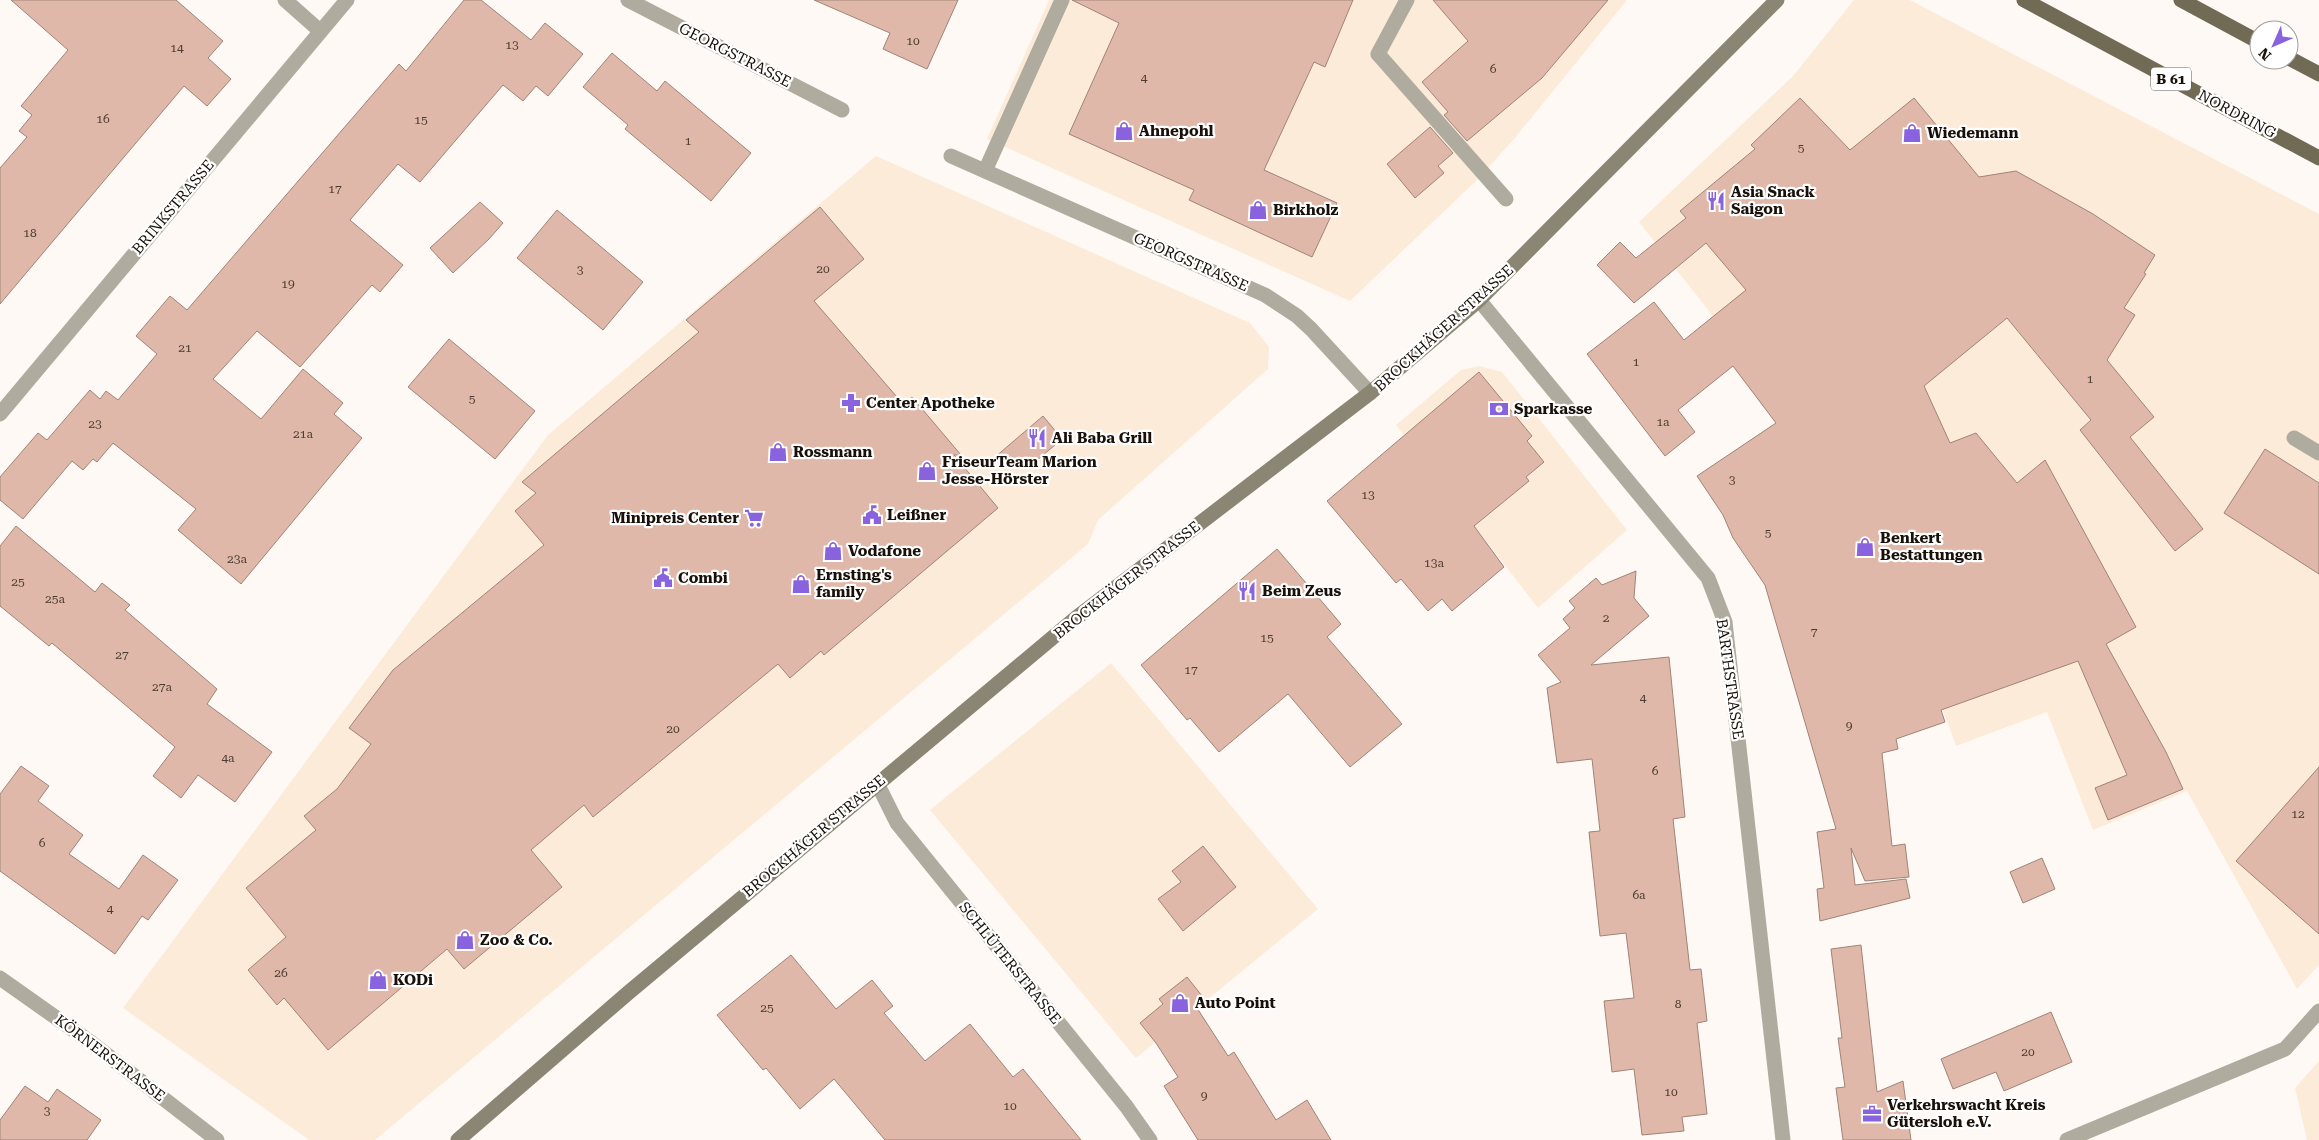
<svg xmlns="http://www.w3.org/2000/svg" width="2319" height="1140" viewBox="0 0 2319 1140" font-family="'Roboto Serif',serif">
	<rect width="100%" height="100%" fill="#fef9f4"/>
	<g fill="#fdebda">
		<polygon points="1049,0 1627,0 1514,139 1478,179 1350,301 987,139"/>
		<polygon points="1854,0 1910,0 2319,214 2319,965 2297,989 2187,791 2093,830 2047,712 1956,746 1902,597 1806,463 1732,366 1745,357 1639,222 1793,76"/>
		<polygon points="876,156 1250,323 1269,347 1268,369 1098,520 1088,544 375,1140 309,1140 123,1008 548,435"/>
		<polygon points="1479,366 1502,372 1627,530 1538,608 1396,425 1461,370"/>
		<polygon points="1111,663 1318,909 1136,1058 930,810"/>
		<polygon points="2319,1061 2319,1140 2307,1140 2295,1088"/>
	</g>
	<g fill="#e0b8a9" stroke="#a08378">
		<polygon points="11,0 176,0 223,41 208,58 231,79 207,106 184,86 0,304 0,168 27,137 19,131 32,115 21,106 68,50"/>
		<polygon points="464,0 481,0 531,40 545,23 583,54 548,96 536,86 523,101 503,85 420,182 398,164 350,220 403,265 380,292 372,285 300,367 257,331 213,379 261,419 303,369 343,403 334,414 362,438 241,584 178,530 196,509 113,443 97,462 93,459 83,470 72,461 23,519 0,500 0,477 38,433 47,440 90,390 100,399 106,391 118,400 157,354 136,336 170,296 187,310 399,64 406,71"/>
		<polygon points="814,0 958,0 927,69 883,49 890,33"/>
		<polygon points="1072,0 1353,0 1325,67 1314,62 1264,170 1337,203 1312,257 1189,200 1194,190 1069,134 1119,23"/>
		<polygon points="1433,0 1608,0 1542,78 1467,141 1444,115 1448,112 1422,82 1468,41"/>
		<polygon points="612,53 657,91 665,81 751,153 711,201 625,129 628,125 583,87"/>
		<polygon points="1800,98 1850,150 1914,98 1979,177 2016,171 2093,214 2155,255 2144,273 2146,274 2124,308 2135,315 2107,360 2154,417 2130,437 2203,529 2175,551 2080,430 2091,420 2007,318 1924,386 1950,443 1976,433 2017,483 2045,460 2136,627 2106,644 2166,752 2183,789 2108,820 2095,788 2127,775 2078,661 1941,710 1945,722 1896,739 1898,749 1882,753 1892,846 1905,844 1909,877 1865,881 1851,848 1855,885 1906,879 1910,898 1820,921 1817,889 1824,888 1817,832 1836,829 1765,585 1733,538 1723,515 1697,476 1776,423 1733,366 1678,410 1695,432 1665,456 1587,354 1654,302 1684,340 1746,290 1706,243 1634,303 1597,265 1620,242 1636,258 1686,218 1680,211 1755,149 1751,145"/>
		<polygon points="1430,127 1453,153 1438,166 1444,173 1415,198 1387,164"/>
		<polygon points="480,202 503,223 489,239 453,273 430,248"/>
		<polygon points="820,207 864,259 814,301 903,404 912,397 961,455 954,455 998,508 824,655 821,651 790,678 778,664 593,817 584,805 531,850 562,887 464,969 447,949 328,1050 284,998 277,1005 248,970 286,937 246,888 316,830 304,816 337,789 371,744 349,728 393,670 544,545 515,511 536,493 522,482 699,332 686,320"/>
		<polygon points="557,210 643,282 603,330 517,258"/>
		<polygon points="449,339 535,411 495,459 408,387"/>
		<polygon points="1479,372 1532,436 1527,441 1544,462 1526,477 1529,481 1474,526 1504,567 1452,611 1442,599 1428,611 1401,579 1396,583 1327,501"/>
		<polygon points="1043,416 1062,439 1036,461 994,458"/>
		<polygon points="2265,449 2319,483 2319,574 2224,513"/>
		<polygon points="16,526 95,592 102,583 130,605 125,610 217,689 207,704 272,752 235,802 198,775 181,798 153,776 175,747 52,643 49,646 0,606 0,546"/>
		<polygon points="1277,549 1341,624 1327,637 1402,724 1350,767 1288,694 1219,752 1190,718 1187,720 1141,665"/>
		<polygon points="1636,571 1634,598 1649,616 1591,665 1669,657 1685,817 1673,819 1690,970 1701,969 1707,1021 1697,1023 1707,1114 1682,1117 1684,1131 1642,1135 1634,1069 1612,1072 1604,1001 1634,998 1626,933 1600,936 1589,832 1600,831 1592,759 1557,763 1547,688 1561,682 1538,655 1570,628 1563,619 1575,608 1569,601 1596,578 1602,585"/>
		<polygon points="21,766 49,786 38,801 83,835 69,854 119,889 143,855 178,880 148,920 142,916 115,954 0,871 0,794"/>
		<polygon points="2319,767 2319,934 2236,861"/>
		<polygon points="1203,846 1236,887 1183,931 1158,899 1181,882 1172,871"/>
		<polygon points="2042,858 2055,889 2023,903 2010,872"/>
		<polygon points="1861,945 1877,1092 1903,1081 1911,1140 1843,1140 1836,1088 1845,1087 1838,1038 1842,1038 1831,949"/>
		<polygon points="791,955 836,1009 872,980 893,1006 884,1013 925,1061 970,1024 1013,1077 1023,1069 1081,1140 885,1140 834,1079 800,1109 766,1068 763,1070 717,1015"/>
		<polygon points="1187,977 1206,1001 1197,1008 1228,1056 1234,1052 1276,1120 1307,1100 1331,1140 1198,1140 1164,1086 1178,1077 1156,1043 1140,1023 1163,1004 1159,999"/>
		<polygon points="2051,1012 2072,1062 2004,1091 1996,1072 1953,1089 1941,1059"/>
		<polygon points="25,1086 48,1102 57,1089 101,1120 87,1140 0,1140 0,1120"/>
	</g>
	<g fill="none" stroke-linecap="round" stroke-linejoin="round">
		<g stroke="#afac9f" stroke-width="15">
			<polyline points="1407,0 1378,54 1506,199"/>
			<polyline points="2294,438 2319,453"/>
		</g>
		<g stroke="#afac9f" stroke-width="15">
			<polyline points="285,0 320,31"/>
			<polyline points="628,0 842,110"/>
			<polyline points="951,156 1265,295 1297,316 1311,329 1370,393"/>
			<polyline points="985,171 1062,0"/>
			<polyline points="1479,300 1708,578 1725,622 1783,1140"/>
			<polyline points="0,414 347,0"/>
			<polyline points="877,783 897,823 1126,1106 1150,1140"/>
			<polyline points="0,978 89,1041 217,1140"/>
			<polyline points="2067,1140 2285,1049 2319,1011"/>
		</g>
		<polyline stroke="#8b8674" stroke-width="15" points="458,1140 628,993 1076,618 1370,393 1479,300 1777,0"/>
		<g stroke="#716b55" stroke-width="15">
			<polyline points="2024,0 2319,158"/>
			<polyline points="2181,0 2259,42"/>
			<polyline points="2289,58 2319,74"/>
		</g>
	</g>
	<defs>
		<g id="shop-bare" transform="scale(1.5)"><path d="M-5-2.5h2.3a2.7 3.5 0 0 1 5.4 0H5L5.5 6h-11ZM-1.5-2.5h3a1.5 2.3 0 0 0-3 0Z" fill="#8963dd" stroke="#fff" stroke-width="2.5" paint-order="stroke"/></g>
		<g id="restaurant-bare" transform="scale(1.5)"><path d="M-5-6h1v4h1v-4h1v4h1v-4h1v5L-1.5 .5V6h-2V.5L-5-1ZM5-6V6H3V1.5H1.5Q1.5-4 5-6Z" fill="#8963dd" stroke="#fff" stroke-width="2.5" paint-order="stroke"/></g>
		<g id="pharmacy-bare" transform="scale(1.5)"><path d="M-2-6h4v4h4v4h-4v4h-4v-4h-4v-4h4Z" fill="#8963dd" stroke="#fff" stroke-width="2.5" paint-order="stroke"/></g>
		<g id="bank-bare" transform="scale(1.5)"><path d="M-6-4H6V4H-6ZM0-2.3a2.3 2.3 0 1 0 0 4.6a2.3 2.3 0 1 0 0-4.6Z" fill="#8963dd" stroke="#fff" stroke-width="2.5" paint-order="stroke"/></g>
		<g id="civic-bare" transform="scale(1.5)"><path d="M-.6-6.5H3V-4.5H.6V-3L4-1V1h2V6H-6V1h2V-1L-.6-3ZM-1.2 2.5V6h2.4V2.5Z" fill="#8963dd" stroke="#fff" stroke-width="2.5" paint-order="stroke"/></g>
		<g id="supermarket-bare" transform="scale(1.5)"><path d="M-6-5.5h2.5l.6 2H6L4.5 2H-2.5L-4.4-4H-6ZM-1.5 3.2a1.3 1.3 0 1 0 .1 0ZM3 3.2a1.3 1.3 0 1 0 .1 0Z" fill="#8963dd" stroke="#fff" stroke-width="2.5" paint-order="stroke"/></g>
		<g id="office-bare" transform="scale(1.5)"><path d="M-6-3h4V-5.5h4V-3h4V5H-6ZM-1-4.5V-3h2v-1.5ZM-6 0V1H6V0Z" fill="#8963dd" stroke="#fff" stroke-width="2.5" paint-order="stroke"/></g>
	</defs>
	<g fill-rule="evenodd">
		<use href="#shop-bare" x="1124" y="131"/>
		<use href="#shop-bare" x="1912" y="133"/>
		<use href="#restaurant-bare" x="1716" y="201"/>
		<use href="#shop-bare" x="1258" y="210"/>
		<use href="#pharmacy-bare" x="851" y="403"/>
		<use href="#bank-bare" x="1499" y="409"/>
		<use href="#restaurant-bare" x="1037" y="438"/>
		<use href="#shop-bare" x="778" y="452"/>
		<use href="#shop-bare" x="927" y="471"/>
		<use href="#civic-bare" x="872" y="515"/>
		<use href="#supermarket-bare" x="754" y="518"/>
		<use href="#shop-bare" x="1865" y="547"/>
		<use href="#shop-bare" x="833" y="551"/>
		<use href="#civic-bare" x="663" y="578"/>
		<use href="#shop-bare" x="801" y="584"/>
		<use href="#restaurant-bare" x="1247" y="591"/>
		<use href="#shop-bare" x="465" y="940"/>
		<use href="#shop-bare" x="378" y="980"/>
		<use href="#shop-bare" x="1180" y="1003"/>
		<use href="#office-bare" x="1872" y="1114"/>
	</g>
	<g text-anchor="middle" stroke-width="4.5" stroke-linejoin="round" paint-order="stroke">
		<g font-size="12" fill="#4b3b31">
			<text x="913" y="45">10</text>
			<text x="512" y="49">13</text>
			<text x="177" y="52">14</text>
			<text x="1493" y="73">6</text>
			<text x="1144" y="82">4</text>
			<text x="103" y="123">16</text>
			<text x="421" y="124">15</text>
			<text x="688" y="145">1</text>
			<text x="1801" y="152">5</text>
			<text x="335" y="193">17</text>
			<text x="30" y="237">18</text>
			<text x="823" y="273">20</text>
			<text x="580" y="274">3</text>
			<text x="288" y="288">19</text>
			<text x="185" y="352">21</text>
			<text x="1636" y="366">1</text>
			<text x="2090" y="383">1</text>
			<text x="472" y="403">5</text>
			<text x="1663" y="426">1a</text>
			<text x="95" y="428">23</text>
			<text x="303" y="438">21a</text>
			<text x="1732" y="484">3</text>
			<text x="1368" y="499">13</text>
			<text x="1768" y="537">5</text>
			<text x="237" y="563">23a</text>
			<text x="1434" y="567">13a</text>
			<text x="18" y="586">25</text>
			<text x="55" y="603">25a</text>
			<text x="1606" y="622">2</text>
			<text x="1814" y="636">7</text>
			<text x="1267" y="642">15</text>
			<text x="122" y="659">27</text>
			<text x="1191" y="674">17</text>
			<text x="162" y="691">27a</text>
			<text x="1643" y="702">4</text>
			<text x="1849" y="730">9</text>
			<text x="673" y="733">20</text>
			<text x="228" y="762">4a</text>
			<text x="1655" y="775">6</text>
			<text x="2298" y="818">12</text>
			<text x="42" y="847">6</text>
			<text x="1639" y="899">6a</text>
			<text x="110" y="913">4</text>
			<text x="281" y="977">26</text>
			<text x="1678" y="1008">8</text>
			<text x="767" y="1012">25</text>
			<text x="2028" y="1056">20</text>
			<text x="1671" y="1096">10</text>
			<text x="1204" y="1100">9</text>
			<text x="1010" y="1110">10</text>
			<text x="47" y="1115">3</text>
		</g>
		<rect fill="#fff" stroke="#5e5853" stroke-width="1" x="2151" y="67.5" width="40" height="23" rx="4"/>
		<g font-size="14" font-weight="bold" fill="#191109">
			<text x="2171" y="84">B 61</text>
		</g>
		<g font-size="15" fill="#191109" stroke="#fff">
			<text transform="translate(735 55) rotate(27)" y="5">GEORGSTRASSE</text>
			<text transform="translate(2237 114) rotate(28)" y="5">NORDRING</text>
			<text transform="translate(173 207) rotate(-50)" y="5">BRINKSTRASSE</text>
			<text transform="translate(1191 262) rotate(24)" y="5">GEORGSTRASSE</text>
			<text transform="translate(1444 328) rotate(-42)" y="5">BROCKHÄGER STRASSE</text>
			<text transform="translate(1127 580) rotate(-38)" y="5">BROCKHÄGER STRASSE</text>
			<text transform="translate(1730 679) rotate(82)" y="5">BARTHSTRASSE</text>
			<text transform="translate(814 836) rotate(-40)" y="5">BROCKHÄGER STRASSE</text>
			<text transform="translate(1010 963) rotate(51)" y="5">SCHLÜTERSTRASSE</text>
			<text transform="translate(110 1058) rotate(37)" y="5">KÖRNERSTRASSE</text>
		</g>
		<g font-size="15" font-weight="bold" fill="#191109" stroke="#fff" text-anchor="start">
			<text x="1139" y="136">Ahnepohl</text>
			<text x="1927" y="138">Wiedemann</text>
			<text x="1731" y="197">Asia Snack<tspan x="1731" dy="17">Saigon</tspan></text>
			<text x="1273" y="215">Birkholz</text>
			<text x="866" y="408">Center Apotheke</text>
			<text x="1514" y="414">Sparkasse</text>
			<text x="1052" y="443">Ali Baba Grill</text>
			<text x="793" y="457">Rossmann</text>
			<text x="942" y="467">FriseurTeam Marion<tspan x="942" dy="17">Jesse-Hörster</tspan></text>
			<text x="887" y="520">Leißner</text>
			<text x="739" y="523" text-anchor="end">Minipreis Center</text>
			<text x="1880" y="543">Benkert<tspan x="1880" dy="17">Bestattungen</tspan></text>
			<text x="848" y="556">Vodafone</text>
			<text x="816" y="580">Ernsting's<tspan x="816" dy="17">family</tspan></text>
			<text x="678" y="583">Combi</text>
			<text x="1262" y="596">Beim Zeus</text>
			<text x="480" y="945">Zoo &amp; Co.</text>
			<text x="393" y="985">KODi</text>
			<text x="1195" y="1008">Auto Point</text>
			<text x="1887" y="1110">Verkehrswacht Kreis<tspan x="1887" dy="17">Gütersloh e.V.</tspan></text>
		</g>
	</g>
	<g transform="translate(2274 45) rotate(225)"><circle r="24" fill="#ffffff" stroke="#a3a09d"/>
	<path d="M0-4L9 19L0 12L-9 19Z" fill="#8963dd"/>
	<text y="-8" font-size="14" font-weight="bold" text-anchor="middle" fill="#191109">N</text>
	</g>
</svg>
